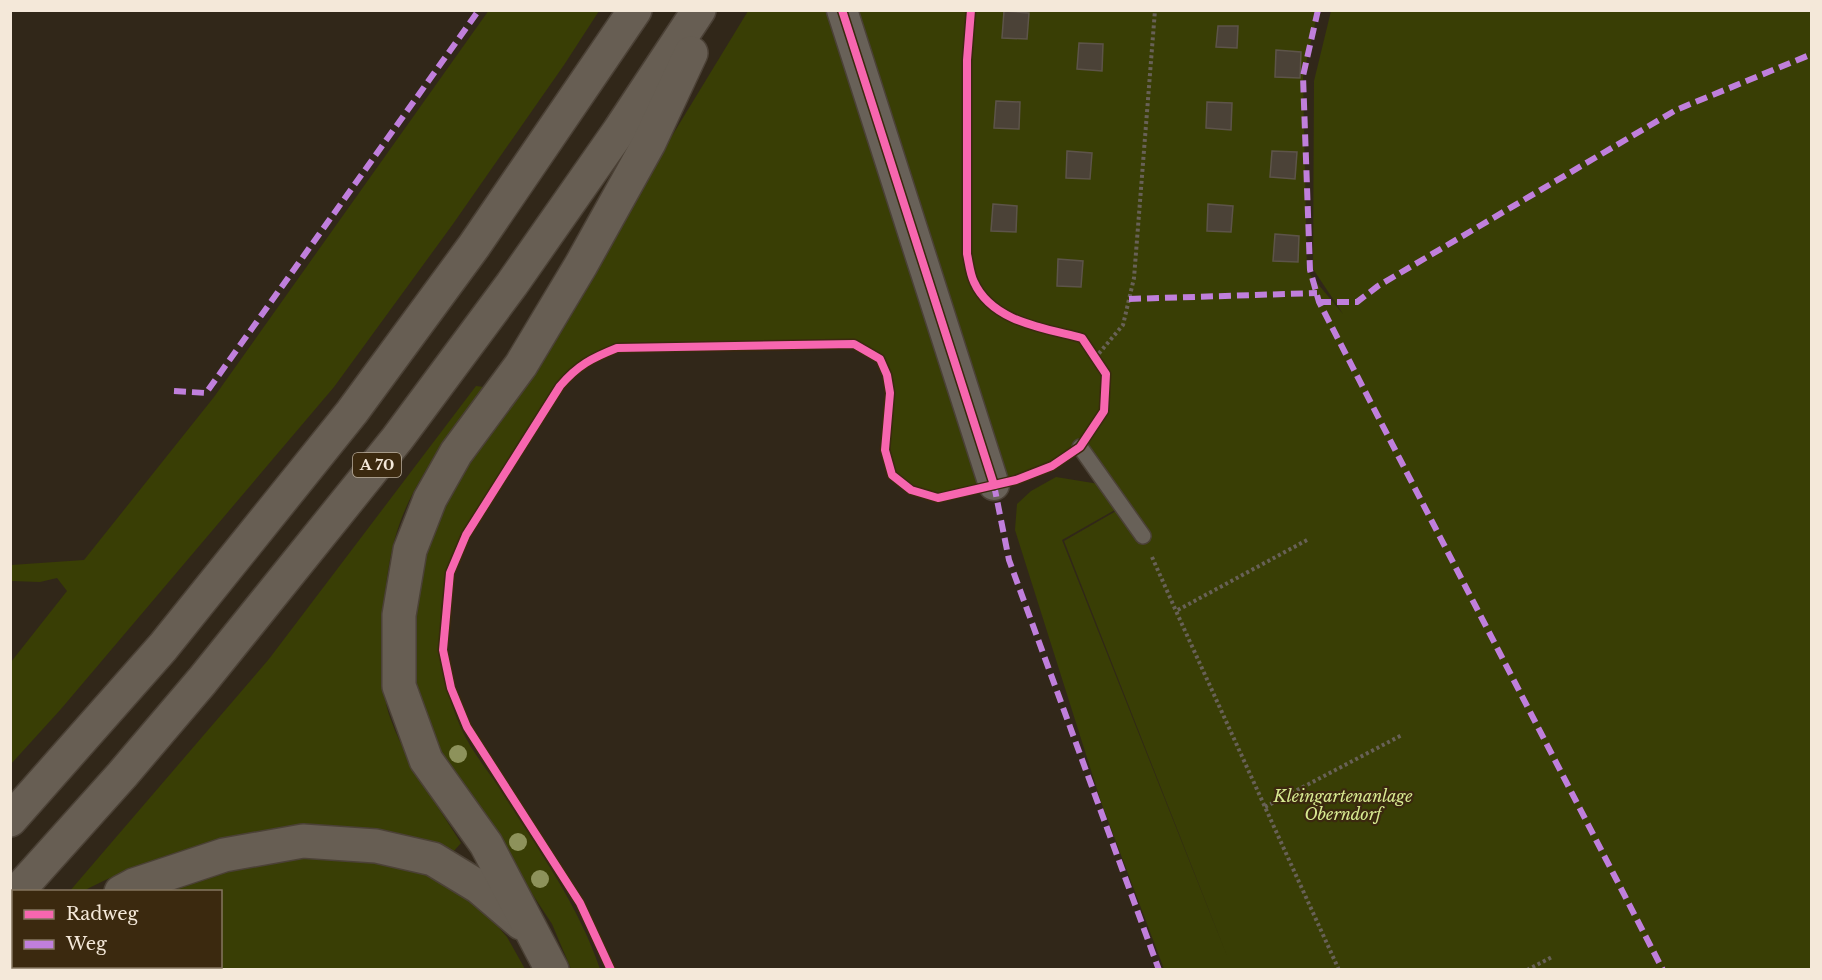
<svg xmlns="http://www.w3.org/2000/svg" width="1822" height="980" viewBox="0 0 1822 980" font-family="'Libre Baskerville',serif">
	<rect width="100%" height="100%" fill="#312719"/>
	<g fill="#393e05" fill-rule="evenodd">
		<polygon points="489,10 599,11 564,65 453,224 334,387 61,709 11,764 11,662 67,591 57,578 40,582 11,581 11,565 84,560 214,397"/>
		<path d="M748 11H971L969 38 972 11H1318L1303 76 1307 271 1343 314 1313 269 1314 81 1331 11H1811V969H1164L1101 802 1015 530 1017 504 1031 491 1056 477 1099 484 1120 507 1062 540 1229 961 1064 541 1123 507 1081 446 1105 411 1106 374 1097 362 1104 375 1103 411 1079 446 1051 466 1016 480 938 497 911 490 892 475 885 450 890 393 888 375 880 358 855 344 616 347C592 357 577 364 559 385L464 534C459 546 452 559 448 572 434 621 440 682 461 728 470 749 486 768 498 786 535 845 578 903 600 969H571L552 924 496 839 437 755 412 687 408 618 420 557 441 507 484 442 531 380 636 195ZM968 64V254L975 281 990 304 1010 316 988 305 973 282 965 254Z"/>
		<path d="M476 386 484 387C457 426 424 466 405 510 388 549 384 593 383 635 382 661 381 695 391 720 407 764 436 803 461 843L453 852C434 846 415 837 397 833 367 826 335 826 305 828 226 834 153 855 83 891L69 892 269 659Z"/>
		<polygon points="306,850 430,871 473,898 507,937 525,969 20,970 24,966 220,966 220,892 144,891"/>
	</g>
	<g fill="#4b4237" stroke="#5d5449" stroke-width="1.5">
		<polygon points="1004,11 1029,13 1027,39 1002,38"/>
		<polygon points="1218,26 1238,26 1237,48 1216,47"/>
		<polygon points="1079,43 1103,44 1102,71 1077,69"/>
		<polygon points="1276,50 1301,52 1300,78 1275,77"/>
		<polygon points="996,101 1020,102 1019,129 994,128"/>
		<polygon points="1207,102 1232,103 1231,130 1206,128"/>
		<polygon points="1067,151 1092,153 1090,179 1066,178"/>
		<polygon points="1272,151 1297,152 1295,179 1270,177"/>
		<polygon points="993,204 1017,206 1016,232 991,231"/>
		<polygon points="1208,204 1233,206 1231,232 1207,231"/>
		<polygon points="1275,234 1299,236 1298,262 1273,261"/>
		<polygon points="1058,259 1083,261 1081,287 1057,286"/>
	</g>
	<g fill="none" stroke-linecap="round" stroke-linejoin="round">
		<g stroke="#4b4136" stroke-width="18">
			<polyline id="service" points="1080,447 1143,536"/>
		</g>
		<g stroke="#4b4136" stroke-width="33">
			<polyline id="minor" points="842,10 994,485"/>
		</g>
		<g stroke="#4b4136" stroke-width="36">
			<g id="motorway">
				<polyline points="10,820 163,647 352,412 474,246 635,10"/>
				<polyline points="17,892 122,775 202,681 397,439 512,284 619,131 699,10"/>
				<polyline points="121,892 134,885 224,855 303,841 376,846 433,859 479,887 521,923"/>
				<polyline points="10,956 14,954"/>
				<polyline points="552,970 486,844 426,760 399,686 399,615 410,550 430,499 456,453 521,365 581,265 649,143 691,53"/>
			</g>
		</g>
		<g stroke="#686157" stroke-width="4" stroke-dasharray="3 3" stroke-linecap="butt">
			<polyline points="1095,358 1123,325 1134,278 1155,10"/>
			<polyline points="1307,540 1176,611 1339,970"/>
			<polyline points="1152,557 1176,611"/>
			<polyline points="1265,807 1402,735"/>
			<polyline points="1527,970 1552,957"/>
		</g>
		<use href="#service" stroke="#686158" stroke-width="15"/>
		<use href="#minor" stroke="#686158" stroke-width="30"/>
		<use href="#motorway" stroke="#675e53" stroke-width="33"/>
		<g stroke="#c07fdc" stroke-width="6" stroke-dasharray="12 6" stroke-linecap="butt">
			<polyline points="1318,10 1303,76 1310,270 1319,302 1663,970"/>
			<polyline points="1129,299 1317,293"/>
			<polyline points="1319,302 1357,302 1378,286 1676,110 1812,54"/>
			<polyline points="174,391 206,393 479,10"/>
			<polyline points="994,485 1009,560 1159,970"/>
		</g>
		<g stroke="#3b290f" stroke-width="11">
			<g id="cycleway">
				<polyline points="842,10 994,485"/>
				<path d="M611 970 580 903 467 727 451 688 443 650 450 573 466 535 560 386C578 365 592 358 617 348L854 344 880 359 887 375 890 393 885 450 892 475 911 490 938 498 1016 480 1052 466 1080 447 1104 411 1106 374 1082 338C1044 328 992 322 974 282 970 274 969 263 967 254V60L971 10"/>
			</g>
		</g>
		<use href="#cycleway" stroke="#f766af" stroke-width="8"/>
	</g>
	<g fill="#8d925b">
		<circle cx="458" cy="754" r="9"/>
		<circle cx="518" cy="842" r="9"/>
		<circle cx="540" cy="879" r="9"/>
	</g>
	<g text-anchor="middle" stroke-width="4.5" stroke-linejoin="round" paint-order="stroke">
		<rect fill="#3b290f" stroke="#bcaf9c" stroke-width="1.5" x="353" y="453" width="48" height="24" rx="4.5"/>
		<g font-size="15" font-weight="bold" fill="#f4e8d9">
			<text x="377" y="470">A 70</text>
		</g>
		<g font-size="16" font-style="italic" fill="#d8ea91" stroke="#3b290f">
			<text x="1343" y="802">Kleingartenanlage<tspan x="1343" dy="18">Oberndorf</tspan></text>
		</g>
	</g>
	<rect width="1822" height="980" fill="none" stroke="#f4e8d9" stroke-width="24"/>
	<rect x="12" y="890" width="210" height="78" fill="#3b290f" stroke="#857560" stroke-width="1.5"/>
	<rect x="24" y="910" width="30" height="9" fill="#f766af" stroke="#857560" stroke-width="1.5"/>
	<text x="66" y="920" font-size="18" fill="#f4e8d9">Radweg</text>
	<rect x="24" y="940" width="30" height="9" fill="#c07fdc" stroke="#857560" stroke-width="1.5"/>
	<text x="66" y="950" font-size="18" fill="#f4e8d9">Weg</text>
</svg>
